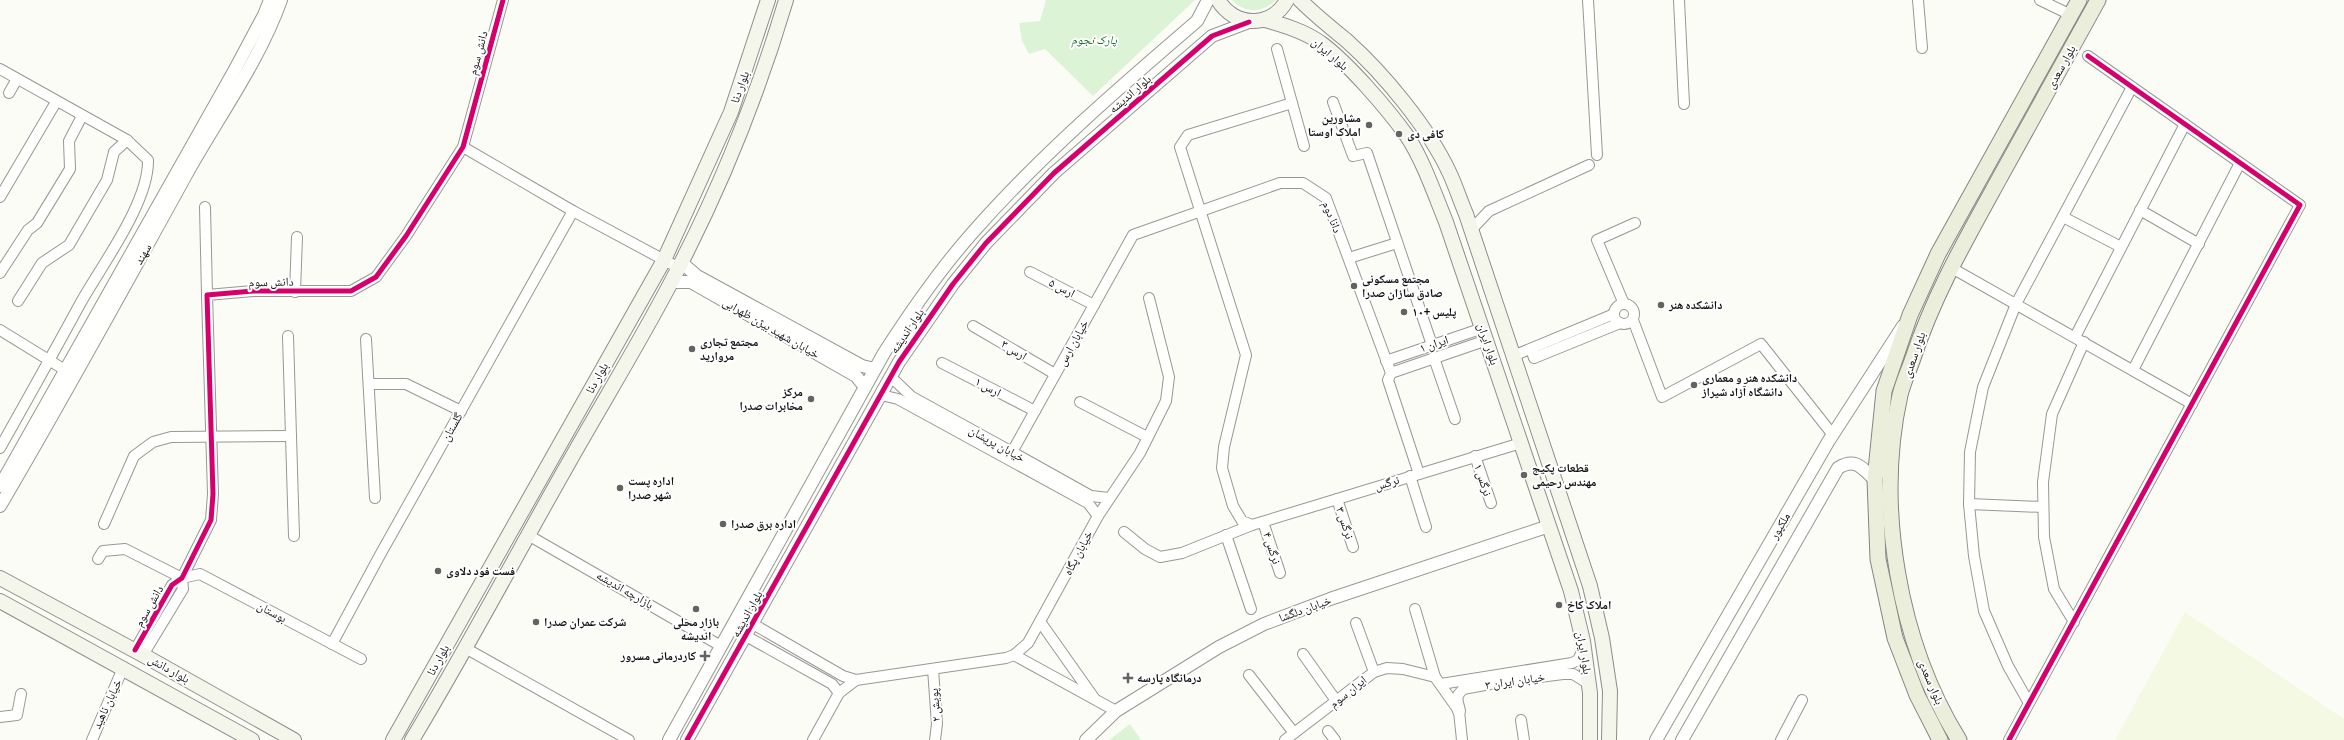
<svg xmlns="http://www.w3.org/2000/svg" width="2344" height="740" viewBox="0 0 2344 740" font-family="Bitter,'Noto Naskh Arabic',serif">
	<rect width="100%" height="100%" fill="#fcfcf7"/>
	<polygon fill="#f4f9e3" points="2185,612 2344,719 2344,740 2115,740"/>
	<g fill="#ddf3d6">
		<polygon points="1046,0 1195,0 1093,96 1045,49 1029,54 1022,41 1019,23 1040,21"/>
		<path d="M1232 0H1276C1263 13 1245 14 1232 0Z"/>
		<polygon points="1130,724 1141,740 1109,740"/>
	</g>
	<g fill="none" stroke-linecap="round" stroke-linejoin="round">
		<g stroke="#979795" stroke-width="12">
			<g id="minor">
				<polyline points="1588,0 1597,155"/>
				<polyline points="1679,0 1684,104"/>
				<polyline points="1918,0 1922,48"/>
				<polyline points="2040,0 2071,15"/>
				<polyline points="1277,49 1304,146"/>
				<path d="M0 69 127 140 148 160C149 203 101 266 80 304 54 352 27 400 0 448"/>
				<polyline points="9,93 17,79"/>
				<polyline points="1333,102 1353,156 1367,153 1432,345"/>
				<polyline points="463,147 573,211 679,268"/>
				<polyline points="0,197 56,102"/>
				<polyline points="205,207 207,295"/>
				<polyline points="2140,210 2199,244"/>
				<polyline points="2063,217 2121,247"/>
				<polyline points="1471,230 1489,211 1589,165"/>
				<polyline points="1349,258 1397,243"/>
				<polyline points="1950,267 2192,404"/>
				<polyline points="1030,272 1094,305"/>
				<polyline points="0,273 28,230 37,223 70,169 69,141 82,116"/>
				<polyline points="295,292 297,237"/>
				<polyline points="18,301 42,263 69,245 107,180 114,152 127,140"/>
				<circle cx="1624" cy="314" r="10"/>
				<polyline points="1624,304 1597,240 1635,223"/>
				<polyline points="1633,320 1662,397 1761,344 1833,435"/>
				<polyline points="973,326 1055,374"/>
				<polyline points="0,330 65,370"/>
				<polyline points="288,336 294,536"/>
				<polyline points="2075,337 2185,124"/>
				<polyline points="366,339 375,498"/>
				<polyline points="1531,349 1534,358 1620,323"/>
				<polyline points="1513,356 1614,314"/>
				<polyline points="1434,358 1455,419"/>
				<polyline points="1386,361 1483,328"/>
				<polyline points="942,363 1035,411"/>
				<polyline points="2133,370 2240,163"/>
				<polyline points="1391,373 1487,340"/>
				<polyline points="891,377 912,397 1012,452 1091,496 1109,498"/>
				<polyline points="369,384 406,384 461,411"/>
				<polyline points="881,395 898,399 1088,503 1098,516"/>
				<polyline points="1080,402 1147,437"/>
				<polyline points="1012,452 1133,235 1280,183 1303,183 1326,198 1391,373 1388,380 1419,474"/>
				<polyline points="1475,456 1491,503"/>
				<polyline points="1410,476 1426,527"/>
				<polyline points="1337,499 1353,547"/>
				<polyline points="1969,504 2043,507"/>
				<polyline points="1263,522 1280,573"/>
				<polyline points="104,524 134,456 153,442 171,437 291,436"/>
				<polyline points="1252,525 1242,521 1233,506 1222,468 1224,447 1246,355 1180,147 1188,135 1292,103"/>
				<polyline points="1124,532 1145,549 1160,557 1182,553 1252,525 1521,443"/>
				<polyline points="528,535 721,646"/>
				<polyline points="1226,535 1251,609"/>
				<polyline points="98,559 103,551 125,549 182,578"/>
				<polyline points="182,578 200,574 361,659"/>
				<polyline points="1415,609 1435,677"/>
				<polyline points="2074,622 2054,589 2044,537 2043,482 2052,414 2084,342"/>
				<polyline points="1041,623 1094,698"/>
				<polyline points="1356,623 1374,672"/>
				<polyline points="753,624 843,676 856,680"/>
				<polyline points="746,636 832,684 839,693"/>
				<polyline points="332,644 380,555 573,211"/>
				<polyline points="467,649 629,740"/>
				<polyline points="135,650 172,585 182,578 211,520 213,494 207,295 253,291 351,291 376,277 406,236 463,147 503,0"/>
				<polyline points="1303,654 1337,702"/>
				<polyline points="143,655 183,589 182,578"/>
				<polyline points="1014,655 1116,711"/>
				<polyline points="933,669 937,724 935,740"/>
				<polyline points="1249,675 1294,733"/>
				<polyline points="1441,684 1572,663 1578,660 1584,647"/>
				<polyline points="1457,703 1458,695 1463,689 1501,682 1563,674 1573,674 1589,684"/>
				<polyline points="2029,703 2008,666 1984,611 1974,556 1969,504 1970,452 1983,387 2016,304 2132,87"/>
				<polyline points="0,717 17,715 21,694"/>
				<polyline points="1521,720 1524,740"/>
				<polyline points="1328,731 1335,740"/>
				<polyline points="92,740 123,668"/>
				<polyline points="813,740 839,693 856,680 1006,658 1014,655 1028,643 1098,516 1140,453 1166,401 1169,377 1149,298"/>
				<polyline points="1285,740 1374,672 1387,668 1403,669 1435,677 1459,711 1462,740"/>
				<polyline points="1781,740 1802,700"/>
				<polyline points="2009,740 2300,205 2088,56"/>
			</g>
		</g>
		<g stroke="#979795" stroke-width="14">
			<g id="tertiary">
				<polyline points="681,262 697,276 862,366 875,369"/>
				<polyline points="671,282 691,282 856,376 865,387"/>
				<polyline points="0,486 233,73 264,15 270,0"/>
				<path d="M0 506C64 397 125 286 186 175 218 117 259 62 281 0"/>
				<polyline points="1457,703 1459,711"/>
				<path d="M669 740 884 353C911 311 940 269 974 231 1041 155 1120 87 1197 21L1208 0"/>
				<polyline points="687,740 899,362 953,284 986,243 1054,173 1212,36 1249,22"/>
				<polyline points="1086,740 1116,711 1219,647 1264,624 1330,599 1549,526"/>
				<polyline points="1656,740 1828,442 1903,326"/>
				<path d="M1682 740 1838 468C1856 457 1862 468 1875 480"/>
			</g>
		</g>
		<g stroke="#8d8d8b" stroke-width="16">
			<g id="secondary">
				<path d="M1218 0C1234 27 1271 29 1287 0"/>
				<path d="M1300 0C1315 15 1330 27 1346 40 1383 73 1429 128 1450 174 1456 187 1460 200 1466 214L1590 586 1602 638 1610 691 1609 740"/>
				<path d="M1265 20C1284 25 1304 31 1321 43 1348 63 1387 108 1407 136 1423 160 1435 195 1446 222L1571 591 1583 641 1590 693V740"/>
				<polyline points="0,578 143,655 294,740"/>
				<polyline points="0,601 252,740"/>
				<polyline points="393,740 664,260 731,112 768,0"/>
				<path d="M412 740C465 652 513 561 564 471 602 403 644 336 679 267 724 180 758 94 786 0"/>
			</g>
		</g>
		<g stroke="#848482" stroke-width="17">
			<g id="primary">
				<polyline points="1940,740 1917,695 1895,638 1878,559 1875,480 1884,391 1910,315 1938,254 2079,0"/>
				<path d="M1959 740C1899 643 1875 507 1900 395 1903 383 1908 372 1912 361 1932 300 1962 246 1993 190 2028 127 2063 63 2098 0"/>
			</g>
		</g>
		<use href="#minor" stroke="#fffffe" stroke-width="10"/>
		<use href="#tertiary" stroke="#fffffe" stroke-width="12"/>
		<use href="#secondary" stroke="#f4f6eb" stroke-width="14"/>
		<use href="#primary" stroke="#ebeeda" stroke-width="15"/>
		<g stroke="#fff" stroke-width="8">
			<g id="cycleway">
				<polyline points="135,650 172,585 182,578 211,520 213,494 207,295 253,291 351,291 376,277 406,236 463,147 503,0"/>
				<polyline points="687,740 899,362 953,284 986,243 1054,173 1212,36 1249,22"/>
				<polyline points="2009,740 2300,205 2088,56"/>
			</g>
		</g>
		<use href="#cycleway" stroke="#d6006c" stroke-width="5"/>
	</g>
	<g fill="#636362" stroke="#fff" stroke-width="1.5">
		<circle cx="1369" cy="125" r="4"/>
		<circle cx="1399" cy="134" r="4"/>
		<circle cx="1354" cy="286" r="4"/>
		<circle cx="1661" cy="305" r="4"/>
		<circle cx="1404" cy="312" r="4"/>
		<circle cx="692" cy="349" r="4"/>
		<circle cx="1694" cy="385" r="4"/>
		<circle cx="811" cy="399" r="4"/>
		<circle cx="1524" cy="475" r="4"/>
		<circle cx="620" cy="488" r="4"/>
		<circle cx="723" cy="524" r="4"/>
		<circle cx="438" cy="571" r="4"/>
		<circle cx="1559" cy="605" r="4"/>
		<circle cx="696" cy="609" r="4"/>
		<circle cx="536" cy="622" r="4"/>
		<path d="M703 650h4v4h4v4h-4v4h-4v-4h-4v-4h4z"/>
		<path d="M1126 672h4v4h4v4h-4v4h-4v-4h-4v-4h4z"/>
	</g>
	<g text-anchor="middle" stroke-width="4" stroke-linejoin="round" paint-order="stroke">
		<g font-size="12" font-style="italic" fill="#1d6c28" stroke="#fff">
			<text x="1094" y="44">پارک نجوم</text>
		</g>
		<g font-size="12" fill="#111" stroke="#fff">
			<text transform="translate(478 53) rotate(-75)" y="4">دانش سوم</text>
			<text transform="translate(1330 54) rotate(40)" y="4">بلوار ایران</text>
			<text transform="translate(2061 67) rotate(-61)" y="4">بلوار سعدی</text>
			<text transform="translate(740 87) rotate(-70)" y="4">بلوار دنا</text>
			<text transform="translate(1130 94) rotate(-41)" y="4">بلوار اندیشه</text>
			<text transform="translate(1332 217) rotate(68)" y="4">دانا دوم</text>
			<text transform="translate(143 254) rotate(-60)" y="4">سهند</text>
			<text transform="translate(271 282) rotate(-1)" y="4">دانش سوم</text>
			<text transform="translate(1062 288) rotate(27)" y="4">ارس ۵</text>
			<text transform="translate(771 328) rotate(30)" y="4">خیابان شهید بیژن ظهرابی</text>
			<text transform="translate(907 331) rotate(-56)" y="4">بلوار اندیشه</text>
			<text transform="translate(1073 343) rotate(-61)" y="4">خیابان ارس</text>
			<text transform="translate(1434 344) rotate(-19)" y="4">ایران ۱</text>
			<text transform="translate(1488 344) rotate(71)" y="4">بلوار ایران</text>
			<text transform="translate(1014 350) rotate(31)" y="4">ارس ۳</text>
			<text transform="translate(1914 355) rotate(-71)" y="4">بلوار سعدی</text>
			<text transform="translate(597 378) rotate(-61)" y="4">بلوار دنا</text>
			<text transform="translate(988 387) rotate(28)" y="4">ارس ۱</text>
			<text transform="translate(452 427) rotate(-61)" y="4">گلستان</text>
			<text transform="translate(997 444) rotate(29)" y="4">خیابان پریشان</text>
			<text transform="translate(1483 480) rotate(72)" y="4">نرگس ۱</text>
			<text transform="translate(1387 483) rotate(-17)" y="4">نرگس</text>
			<text transform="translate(1345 523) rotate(72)" y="4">نرگس ۳</text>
			<text transform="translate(1780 526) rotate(-60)" y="4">ملکپور</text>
			<text transform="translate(1272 548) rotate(72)" y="4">نرگس ۴</text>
			<text transform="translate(1078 553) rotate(-62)" y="4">خیابان پگاه</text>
			<text transform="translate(625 590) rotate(30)" y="4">بازارچه اندیشه</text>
			<text transform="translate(149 606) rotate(-60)" y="4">دانش سوم</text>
			<text transform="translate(1305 609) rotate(-20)" y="4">خیابان دلگشا</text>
			<text transform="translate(272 612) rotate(28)" y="4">بوستان</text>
			<text transform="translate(747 614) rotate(-61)" y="4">بلوار اندیشه</text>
			<text transform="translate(1584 653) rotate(80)" y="4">بلوار ایران</text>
			<text transform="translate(438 660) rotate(-61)" y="4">بلوار دنا</text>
			<text transform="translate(169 669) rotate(29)" y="4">بلوار دانش</text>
			<text transform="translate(1515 681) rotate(-8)" y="4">خیابان ایران ۳</text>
			<text transform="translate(1931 682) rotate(67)" y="4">بلوار سعدی</text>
			<text transform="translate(1348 692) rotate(-39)" y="4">ایران سوم</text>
			<text transform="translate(107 704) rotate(-65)" y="4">خیابان ناهید</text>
			<text transform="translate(935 705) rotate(-94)" y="4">پویش ۲</text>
		</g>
		<g font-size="12" font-weight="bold" fill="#111" stroke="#fff" text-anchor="start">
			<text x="1361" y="122" text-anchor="end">مشاورین<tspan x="1361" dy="14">املاک اوستا</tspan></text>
			<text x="1407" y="138">کافی دی</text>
			<text x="1362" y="283">مجتمع مسکونی<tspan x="1362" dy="14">صادق سازان صدرا</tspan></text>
			<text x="1669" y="309">دانشکده هنر</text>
			<text x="1412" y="316">پلیس +۱۰</text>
			<text x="700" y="346">مجتمع تجاری<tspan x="700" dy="14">مروارید</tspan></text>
			<text x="1702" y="382">دانشکده هنر و معماری<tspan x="1702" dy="14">دانشگاه آزاد شیراز</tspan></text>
			<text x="803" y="396" text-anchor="end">مرکز<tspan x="803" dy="14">مخابرات صدرا</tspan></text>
			<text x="1532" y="472">قطعات پکیج<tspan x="1532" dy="14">مهندس رحیمی</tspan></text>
			<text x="628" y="485">اداره پست<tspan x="628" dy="14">شهر صدرا</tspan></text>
			<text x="731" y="528">اداره برق صدرا</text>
			<text x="446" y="575">فست فود دلاوی</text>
			<text x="1567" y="609">املاک کاخ</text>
			<text x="544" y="626">شرکت عمران صدرا</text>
			<text x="696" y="626" text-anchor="middle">بازار محلی<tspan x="696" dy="14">اندیشه</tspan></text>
			<text x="696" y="660" text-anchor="end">کاردرمانی مسرور</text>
			<text x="1137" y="682">درمانگاه پارسه</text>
		</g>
	</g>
</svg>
